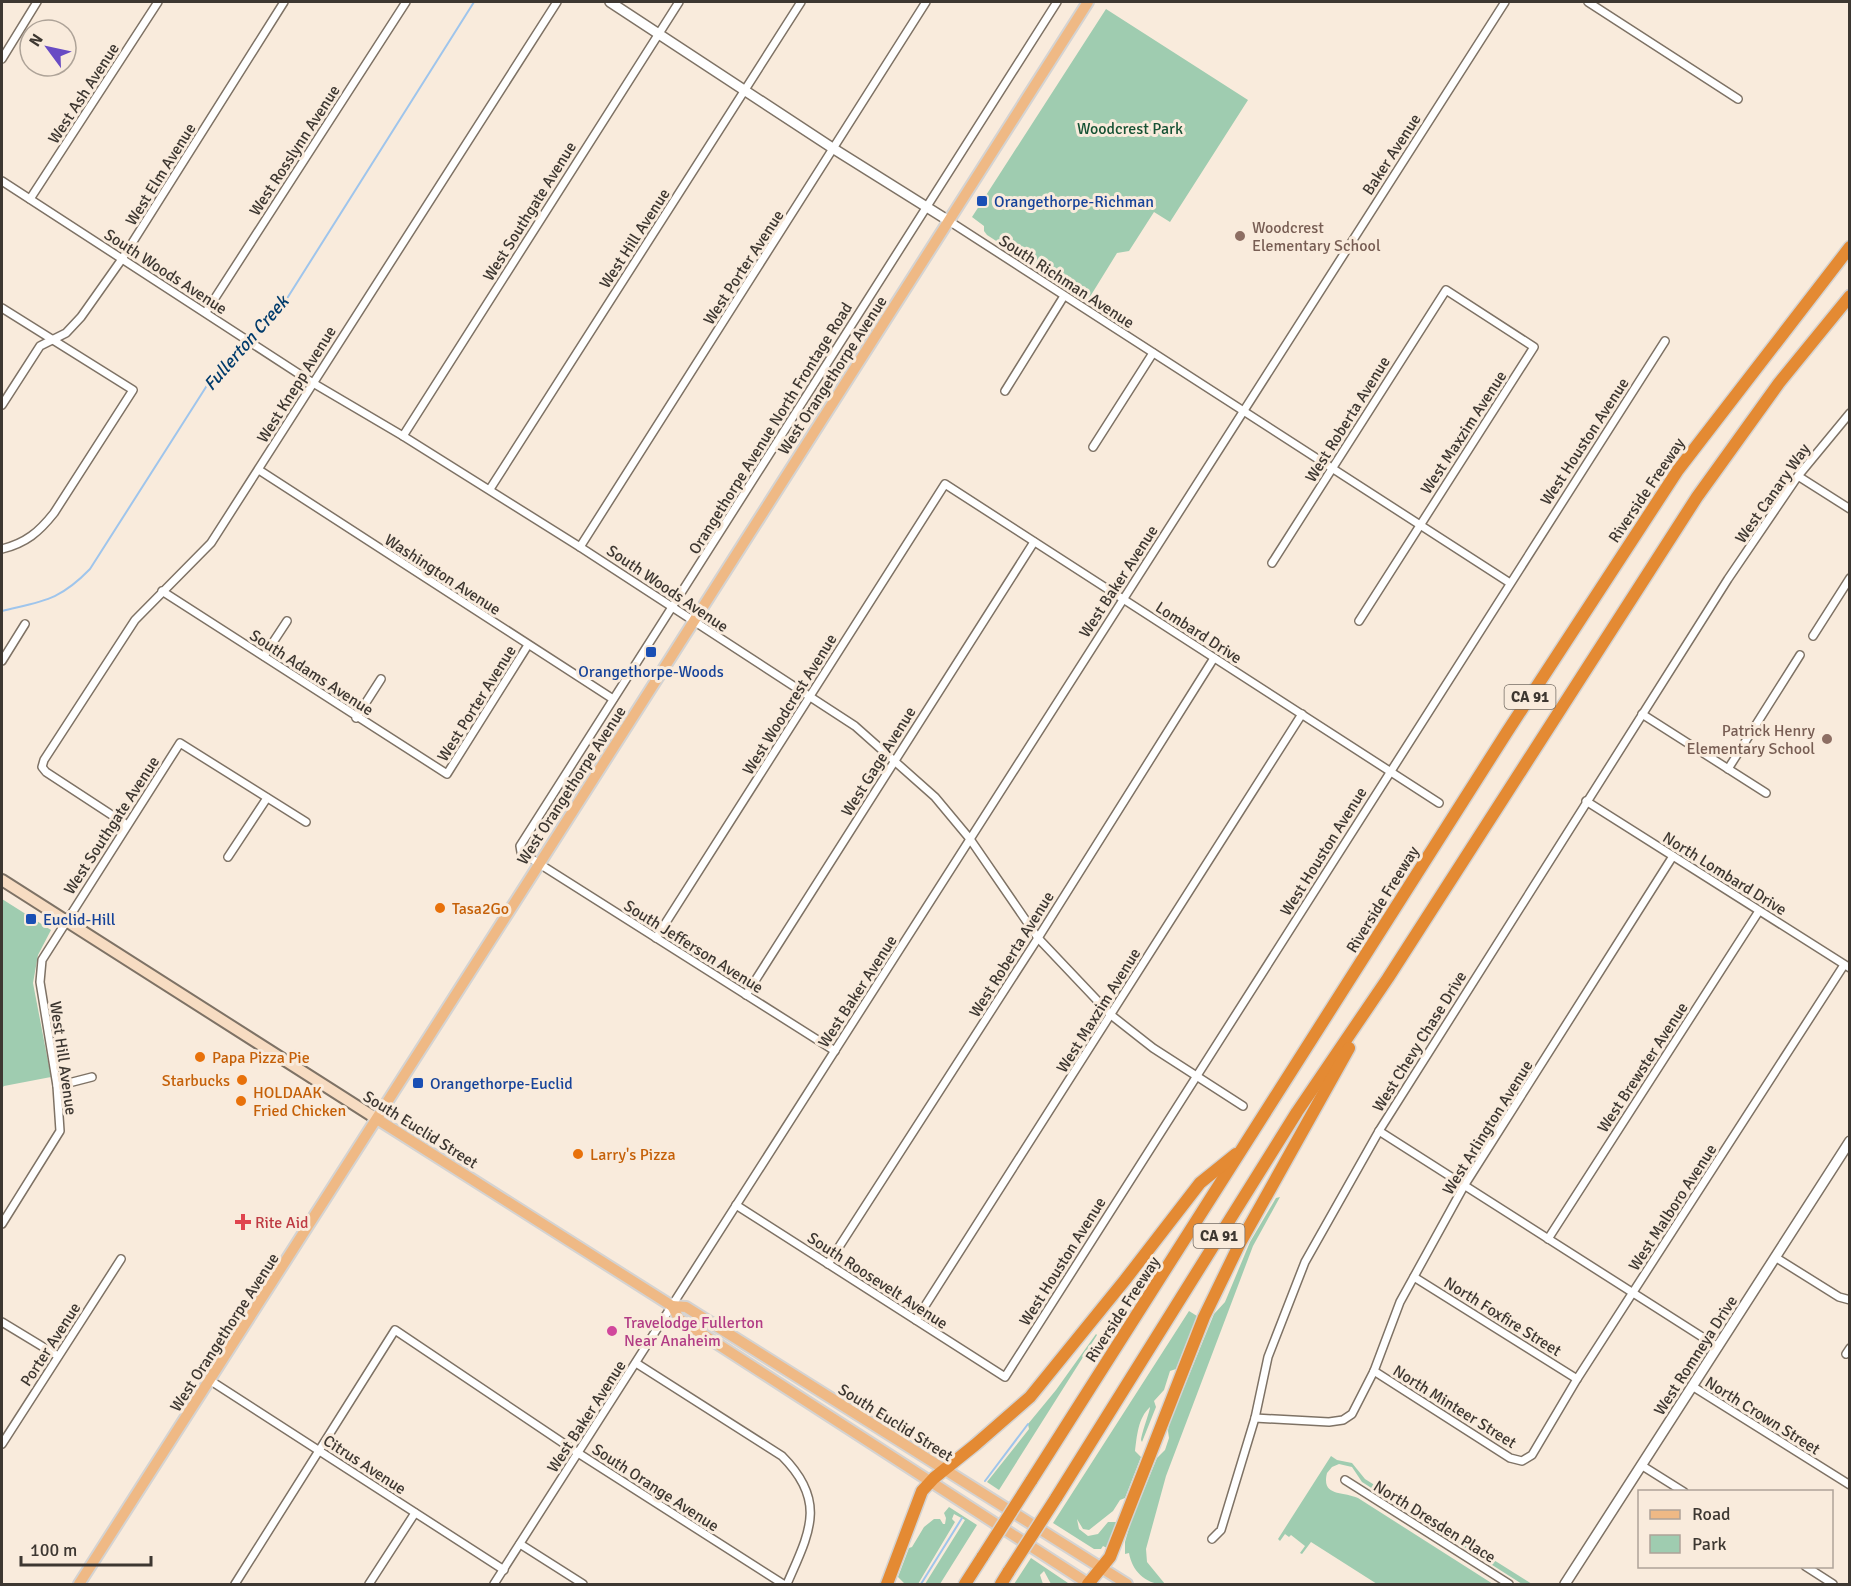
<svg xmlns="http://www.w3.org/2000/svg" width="1851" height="1586" viewBox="0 0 1851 1586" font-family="Signika,sans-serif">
	<rect width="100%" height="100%" fill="#f9ebdc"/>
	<g fill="#9fccb0">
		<polygon points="1106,9 1248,100 1170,222 1154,212 1129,251 1117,253 1088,300 987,235 984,231 984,226 972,217"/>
		<polygon points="2,899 51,930 38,955 33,983 51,1077 4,1086 2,1088"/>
		<path d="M1280 1197 1253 1246 1166 1476 1146 1549 1147 1562 1165 1584C1146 1585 1132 1571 1129 1553L1125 1554V1542L1131 1521 1157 1458 1165 1450 1169 1438 1168 1431 1169 1424 1214 1314 1225 1302 1250 1242 1276 1198Z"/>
		<path d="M1189 1311 1197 1316 1176 1369 1170 1371 1164 1390 1154 1401 1156 1407 1142 1442 1141 1440C1142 1432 1150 1411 1150 1407 1138 1418 1137 1436 1135 1451L1141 1457 1125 1498 1120 1500 1113 1511 1089 1530 1083 1529 1077 1519 1079 1529 1088 1536 1098 1534 1108 1522H1117L1107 1548 1103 1546 1101 1549H1094L1053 1523Z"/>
		<polygon points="1096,1334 1097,1335 999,1490 987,1482 1029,1429 1028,1424 1056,1390"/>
		<path d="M1331 1456 1337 1460 1352 1463 1365 1479 1532 1584H1522L1362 1482 1352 1467 1339 1464 1332 1467 1327 1473C1321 1497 1343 1491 1358 1498L1493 1584H1377L1311 1542 1302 1554 1300 1553 1305 1546 1291 1535 1289 1537 1285 1534 1280 1541 1278 1539Z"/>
		<polygon points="949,1507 977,1525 940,1584 925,1584 965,1520 954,1514 952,1519 955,1522 918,1584 905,1584 898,1577 909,1548 912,1547 924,1527 934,1519 940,1519 943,1524 945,1524 946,1518 944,1513"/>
		<polygon points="1031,1558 1068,1583 1051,1584 1044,1571 1040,1575 1043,1584 1014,1584"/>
	</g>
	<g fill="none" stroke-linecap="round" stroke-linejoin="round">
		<g stroke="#9fc5ec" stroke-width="2">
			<path d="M2 611C43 601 59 601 90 569L206 387C229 359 257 336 281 308L474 2"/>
			<polyline points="985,1481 1028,1424"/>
			<polyline points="921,1584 962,1518"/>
		</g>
		<g stroke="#7e7265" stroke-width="10">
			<g id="minor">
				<polyline points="1588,2 1738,99"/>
				<polyline points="2,59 37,2"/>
				<polyline points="2,181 313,383 403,436 580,547 855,726 935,797 970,839 1038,938 1111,1015 1153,1048 1243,1106"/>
				<polyline points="30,199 158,2"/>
				<polyline points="949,221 1510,583"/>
				<path d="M2 308 133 390 54 513C39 532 26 543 2 549"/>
				<polyline points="206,312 406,2"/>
				<polyline points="1005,391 1064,296"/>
				<polyline points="2,405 40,346 66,333 81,317 122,259 284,2"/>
				<polyline points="403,436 679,2"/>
				<polyline points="1093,447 1153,353"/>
				<polyline points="259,470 613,699"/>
				<polyline points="1798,476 1850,509"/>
				<polyline points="490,489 801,2"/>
				<polyline points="580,547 926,2"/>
				<polyline points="1272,563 1446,290 1534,347 1359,621"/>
				<polyline points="162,591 447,774 528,645"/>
				<polyline points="1813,636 1850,578"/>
				<polyline points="264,656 287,621"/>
				<polyline points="2,661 25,624"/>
				<polyline points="1642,714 1766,793"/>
				<polyline points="356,718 381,679"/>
				<polyline points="1728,769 1800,655"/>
				<polyline points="1586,801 1850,968"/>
				<polyline points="127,825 46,772 42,767 44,760 135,620 211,543 557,2"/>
				<polyline points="228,857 267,798"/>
				<polyline points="656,938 945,484 1439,803"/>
				<polyline points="746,995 1034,542"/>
				<polyline points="835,1051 538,863 521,852 520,846 1057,2"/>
				<polyline points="57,1086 92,1077"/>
				<polyline points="1379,1131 1718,1347"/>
				<polyline points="736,1205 1005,1377 1665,341"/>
				<polyline points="2,1224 60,1131 57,1086 40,982 42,960 180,743 306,822"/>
				<polyline points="1548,1239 1759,911"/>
				<polyline points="1775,1257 1839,1297 1850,1300"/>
				<polyline points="828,1264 1038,938 1214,658"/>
				<polyline points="1414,1277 1577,1379"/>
				<polyline points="916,1320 1302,714"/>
				<polyline points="2,1322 58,1356"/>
				<polyline points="1846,1354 1850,1348"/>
				<path d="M636 1363 782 1456C828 1502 809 1533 787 1584"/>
				<polyline points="1374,1371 1510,1458 1522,1461 1532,1455 1577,1379 1844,965"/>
				<polyline points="211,1381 504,1570"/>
				<polyline points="1692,1386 1850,1485"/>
				<polyline points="1255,1418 1329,1422 1343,1420 1352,1414 1374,1371 1400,1302 1464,1186 1673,856"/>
				<polyline points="2,1444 121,1259"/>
				<polyline points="1641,1465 1684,1492"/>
				<polyline points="1345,1480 1509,1584"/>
				<polyline points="1212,1539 1221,1530 1255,1418 1268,1357 1305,1262 1379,1131 1728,579 1798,476 1850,413"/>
				<polyline points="520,1544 583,1584"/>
				<polyline points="1805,1566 1833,1584"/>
				<polyline points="235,1584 395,1330 578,1453 783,1584"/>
				<polyline points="369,1584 415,1513"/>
				<polyline points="494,1584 1505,2"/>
			</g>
		</g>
		<g stroke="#7e7265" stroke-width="12">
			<g id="tertiary">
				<polyline points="610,2 834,149 949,221"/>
				<polyline points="1565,1584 1850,1141"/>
			</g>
		</g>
		<g stroke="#7e7265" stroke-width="14">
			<polyline id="secondary" points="2,880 377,1119"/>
		</g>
		<g stroke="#d4d3d2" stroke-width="14">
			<g id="primary">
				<polyline points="377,1119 672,1306 679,1319 1089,1584"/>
				<polyline points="672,1306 686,1307 1127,1584"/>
				<path d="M79 1584C417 1058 752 529 1088 2"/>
			</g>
		</g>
		<g stroke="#d4d3d2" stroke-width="15">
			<g id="motorway">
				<polyline points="1031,1481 1507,732 1678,470 1850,247"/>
				<polyline points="1056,1498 1297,1112 1388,978 1697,497 1779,383 1850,296"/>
				<polyline points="887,1584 922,1491 934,1478 975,1445 1030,1397 1125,1280 1200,1183 1236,1154"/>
				<polyline points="965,1584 983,1556"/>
				<polyline points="1001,1584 1009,1571"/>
				<polyline points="1088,1584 1110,1557 1204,1317 1240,1243 1349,1048"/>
			</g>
		</g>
		<use href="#minor" stroke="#fff" stroke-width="7"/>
		<use href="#tertiary" stroke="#fff" stroke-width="9"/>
		<use href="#secondary" stroke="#f7dcc2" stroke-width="10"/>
		<use href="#primary" stroke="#efb985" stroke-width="10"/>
		<use href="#motorway" stroke="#e48a33" stroke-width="12"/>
		<g stroke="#d4d3d2" stroke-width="15" stroke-linecap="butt">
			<g id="motorway-bridge">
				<polyline points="983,1556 1031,1481"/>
				<polyline points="1009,1571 1056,1498"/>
			</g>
		</g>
		<use href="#motorway-bridge" stroke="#e48a33" stroke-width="12"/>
	</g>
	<g fill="#1a4fb4" stroke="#f9ebdc" stroke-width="2">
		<rect x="976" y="195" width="12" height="12" rx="3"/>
		<rect x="645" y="646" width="12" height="12" rx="3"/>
		<rect x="25" y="913" width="12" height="12" rx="3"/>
		<rect x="412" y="1077" width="12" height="12" rx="3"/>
	</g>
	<g fill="#8d6e63" stroke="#f9ebdc" stroke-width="2">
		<circle cx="1240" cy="236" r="6"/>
		<circle cx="1827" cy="739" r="6"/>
	</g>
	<g fill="#e8710a" stroke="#f9ebdc" stroke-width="2">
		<circle cx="440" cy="908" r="6"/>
		<circle cx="200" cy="1057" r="6"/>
		<circle cx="242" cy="1080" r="6"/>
		<circle cx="241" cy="1101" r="6"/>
		<circle cx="578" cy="1154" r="6"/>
	</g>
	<path fill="#e0444e" stroke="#f9ebdc" stroke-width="2" d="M240 1213h6v6h6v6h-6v6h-6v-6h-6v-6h6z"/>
	<circle fill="#d1479c" stroke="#f9ebdc" stroke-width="2" cx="612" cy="1331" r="6"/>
	<g text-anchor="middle" stroke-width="6" stroke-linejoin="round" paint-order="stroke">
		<g fill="#f9ebdc" stroke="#756d64" stroke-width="1.5">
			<rect x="1504.5" y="685" width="51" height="24" rx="4.5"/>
			<rect x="1193.5" y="1224" width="51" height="24" rx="4.5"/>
		</g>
		<g font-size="15" font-weight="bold" fill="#3d3731">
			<text x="1530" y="702">CA 91</text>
			<text x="1219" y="1241">CA 91</text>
		</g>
		<g font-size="16" fill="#3d3731" stroke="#f9ebdc">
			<text transform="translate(83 93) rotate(-57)" y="6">West Ash Avenue</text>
			<text transform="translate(294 150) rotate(-57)" y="6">West Rosslynn Avenue</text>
			<text transform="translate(1391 154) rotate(-57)" y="6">Baker Avenue</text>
			<text transform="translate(160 174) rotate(-58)" y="6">West Elm Avenue</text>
			<text transform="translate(529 211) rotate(-58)" y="6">West Southgate Avenue</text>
			<text transform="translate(634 238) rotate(-57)" y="6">West Hill Avenue</text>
			<text transform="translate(743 267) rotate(-57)" y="6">West Porter Avenue</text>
			<text transform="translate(166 271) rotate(33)" y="6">South Woods Avenue</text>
			<text transform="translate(1067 281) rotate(33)" y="6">South Richman Avenue</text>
			<text transform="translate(832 375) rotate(-57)" y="6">West Orangethorpe Avenue</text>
			<text transform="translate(296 384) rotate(-58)" y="6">West Knepp Avenue</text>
			<text transform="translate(1347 419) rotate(-58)" y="6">West Roberta Avenue</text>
			<text transform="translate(770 428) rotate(-58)" y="6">Orangethorpe Avenue North Frontage Road</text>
			<text transform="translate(1463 432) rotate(-57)" y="6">West Maxzim Avenue</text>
			<text transform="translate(1584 441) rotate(-57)" y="6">West Houston Avenue</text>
			<text transform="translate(1646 490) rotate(-56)" y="6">Riverside Freeway</text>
			<text transform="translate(1772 493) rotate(-55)" y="6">West Canary Way</text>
			<text transform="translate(443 574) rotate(33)" y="6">Washington Avenue</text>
			<text transform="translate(1118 581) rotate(-57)" y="6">West Baker Avenue</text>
			<text transform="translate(668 588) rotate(34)" y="6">South Woods Avenue</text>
			<text transform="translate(1199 632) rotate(33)" y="6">Lombard Drive</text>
			<text transform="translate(312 672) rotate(33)" y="6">South Adams Avenue</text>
			<text transform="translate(476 703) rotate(-58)" y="6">West Porter Avenue</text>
			<text transform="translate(789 704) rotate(-58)" y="6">West Woodcrest Avenue</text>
			<text transform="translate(878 761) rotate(-58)" y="6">West Gage Avenue</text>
			<text transform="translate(571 785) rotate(-57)" y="6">West Orangethorpe Avenue</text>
			<text transform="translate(111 825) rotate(-57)" y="6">West Southgate Avenue</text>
			<text transform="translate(1323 851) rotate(-58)" y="6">West Houston Avenue</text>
			<text transform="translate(1725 873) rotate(32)" y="6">North Lombard Drive</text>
			<text transform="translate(1382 899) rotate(-58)" y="6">Riverside Freeway</text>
			<text transform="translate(694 946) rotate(32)" y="6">South Jefferson Avenue</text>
			<text transform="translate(1011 954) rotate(-58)" y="6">West Roberta Avenue</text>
			<text transform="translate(857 991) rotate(-57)" y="6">West Baker Avenue</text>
			<text transform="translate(1098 1010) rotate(-58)" y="6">West Maxzim Avenue</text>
			<text transform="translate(1419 1041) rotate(-58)" y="6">West Chevy Chase Drive</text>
			<text transform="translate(64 1058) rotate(82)" y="6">West Hill Avenue</text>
			<text transform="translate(1642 1067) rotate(-57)" y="6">West Brewster Avenue</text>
			<text transform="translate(1487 1127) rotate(-58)" y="6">West Arlington Avenue</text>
			<text transform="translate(421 1129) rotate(32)" y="6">South Euclid Street</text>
			<text transform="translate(1672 1207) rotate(-57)" y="6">West Malboro Avenue</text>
			<text transform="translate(1062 1261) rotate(-58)" y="6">West Houston Avenue</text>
			<text transform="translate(878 1280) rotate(33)" y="6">South Roosevelt Avenue</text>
			<text transform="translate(1122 1309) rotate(-57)" y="6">Riverside Freeway</text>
			<text transform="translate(1503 1316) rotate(32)" y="6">North Foxfire Street</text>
			<text transform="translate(224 1332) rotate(-57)" y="6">West Orangethorpe Avenue</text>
			<text transform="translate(50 1344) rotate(-57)" y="6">Porter Avenue</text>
			<text transform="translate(1695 1355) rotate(-57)" y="6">West Romneya Drive</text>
			<text transform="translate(1455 1406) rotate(32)" y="6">North Minteer Street</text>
			<text transform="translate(1763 1415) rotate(32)" y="6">North Crown Street</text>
			<text transform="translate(586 1416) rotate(-57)" y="6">West Baker Avenue</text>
			<text transform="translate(896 1422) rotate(32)" y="6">South Euclid Street</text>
			<text transform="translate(365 1464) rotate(33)" y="6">Citrus Avenue</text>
			<text transform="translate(656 1487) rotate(33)" y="6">South Orange Avenue</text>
			<text transform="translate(1435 1521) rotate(32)" y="6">North Dresden Place</text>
		</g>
		<g font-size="16" fill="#165234" stroke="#f9ebdc">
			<text x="1130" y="134">Woodcrest Park</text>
		</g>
		<g font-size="16" fill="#164399" stroke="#f9ebdc" text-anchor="start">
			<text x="994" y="207">Orangethorpe-Richman</text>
			<text x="651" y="677" text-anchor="middle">Orangethorpe-Woods</text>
			<text x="43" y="925">Euclid-Hill</text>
			<text x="430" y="1089">Orangethorpe-Euclid</text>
		</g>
		<g font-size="16" fill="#785e54" stroke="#f9ebdc" text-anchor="start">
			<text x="1252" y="233">Woodcrest<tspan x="1252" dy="18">Elementary School</tspan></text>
			<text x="1815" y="736" text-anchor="end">Patrick Henry<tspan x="1815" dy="18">Elementary School</tspan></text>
		</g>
		<g font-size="16" fill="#c56008" stroke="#f9ebdc" text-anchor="start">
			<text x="452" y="914">Tasa2Go</text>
			<text x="212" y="1063">Papa Pizza Pie</text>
			<text x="230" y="1086" text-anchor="end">Starbucks</text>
			<text x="253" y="1098">HOLDAAK<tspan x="253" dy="18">Fried Chicken</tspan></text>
			<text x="590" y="1160">Larry's Pizza</text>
		</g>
		<g font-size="16" fill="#be3a42" stroke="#f9ebdc" text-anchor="start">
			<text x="255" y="1228">Rite Aid</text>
		</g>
		<g font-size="16" fill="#b23c85" stroke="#f9ebdc" text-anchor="start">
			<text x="624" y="1328">Travelodge Fullerton<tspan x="624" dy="18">Near Anaheim</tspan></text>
		</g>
		<g font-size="18" font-style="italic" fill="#003b6b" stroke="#f9ebdc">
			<text transform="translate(246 343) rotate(-49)" y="6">Fullerton Creek</text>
		</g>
	</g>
	<rect width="1851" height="1586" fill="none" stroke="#3d3731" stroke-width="6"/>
	<rect x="1638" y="1490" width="195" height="78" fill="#f9ebdc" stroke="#aea398" stroke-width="1.5"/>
	<rect x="1650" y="1510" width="30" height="9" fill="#efb985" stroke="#aea398" stroke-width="1.5"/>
	<text x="1692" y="1520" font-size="18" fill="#3d3731">Road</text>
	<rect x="1650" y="1535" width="30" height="18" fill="#9fccb0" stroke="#aea398" stroke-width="1.5"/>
	<text x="1692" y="1550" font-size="18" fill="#3d3731">Park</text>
	<g transform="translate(48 48) rotate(303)"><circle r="28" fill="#f9ebdc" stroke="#aea398" stroke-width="1.5"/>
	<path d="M0-4.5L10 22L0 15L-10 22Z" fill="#684bc4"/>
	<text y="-9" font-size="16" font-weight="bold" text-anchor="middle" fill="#3d3731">N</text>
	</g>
	<path d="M21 1556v9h130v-9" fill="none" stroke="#3d3731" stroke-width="3"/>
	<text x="30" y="1556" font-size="18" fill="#3d3731" stroke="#f9ebdc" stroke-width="4.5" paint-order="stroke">100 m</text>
</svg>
